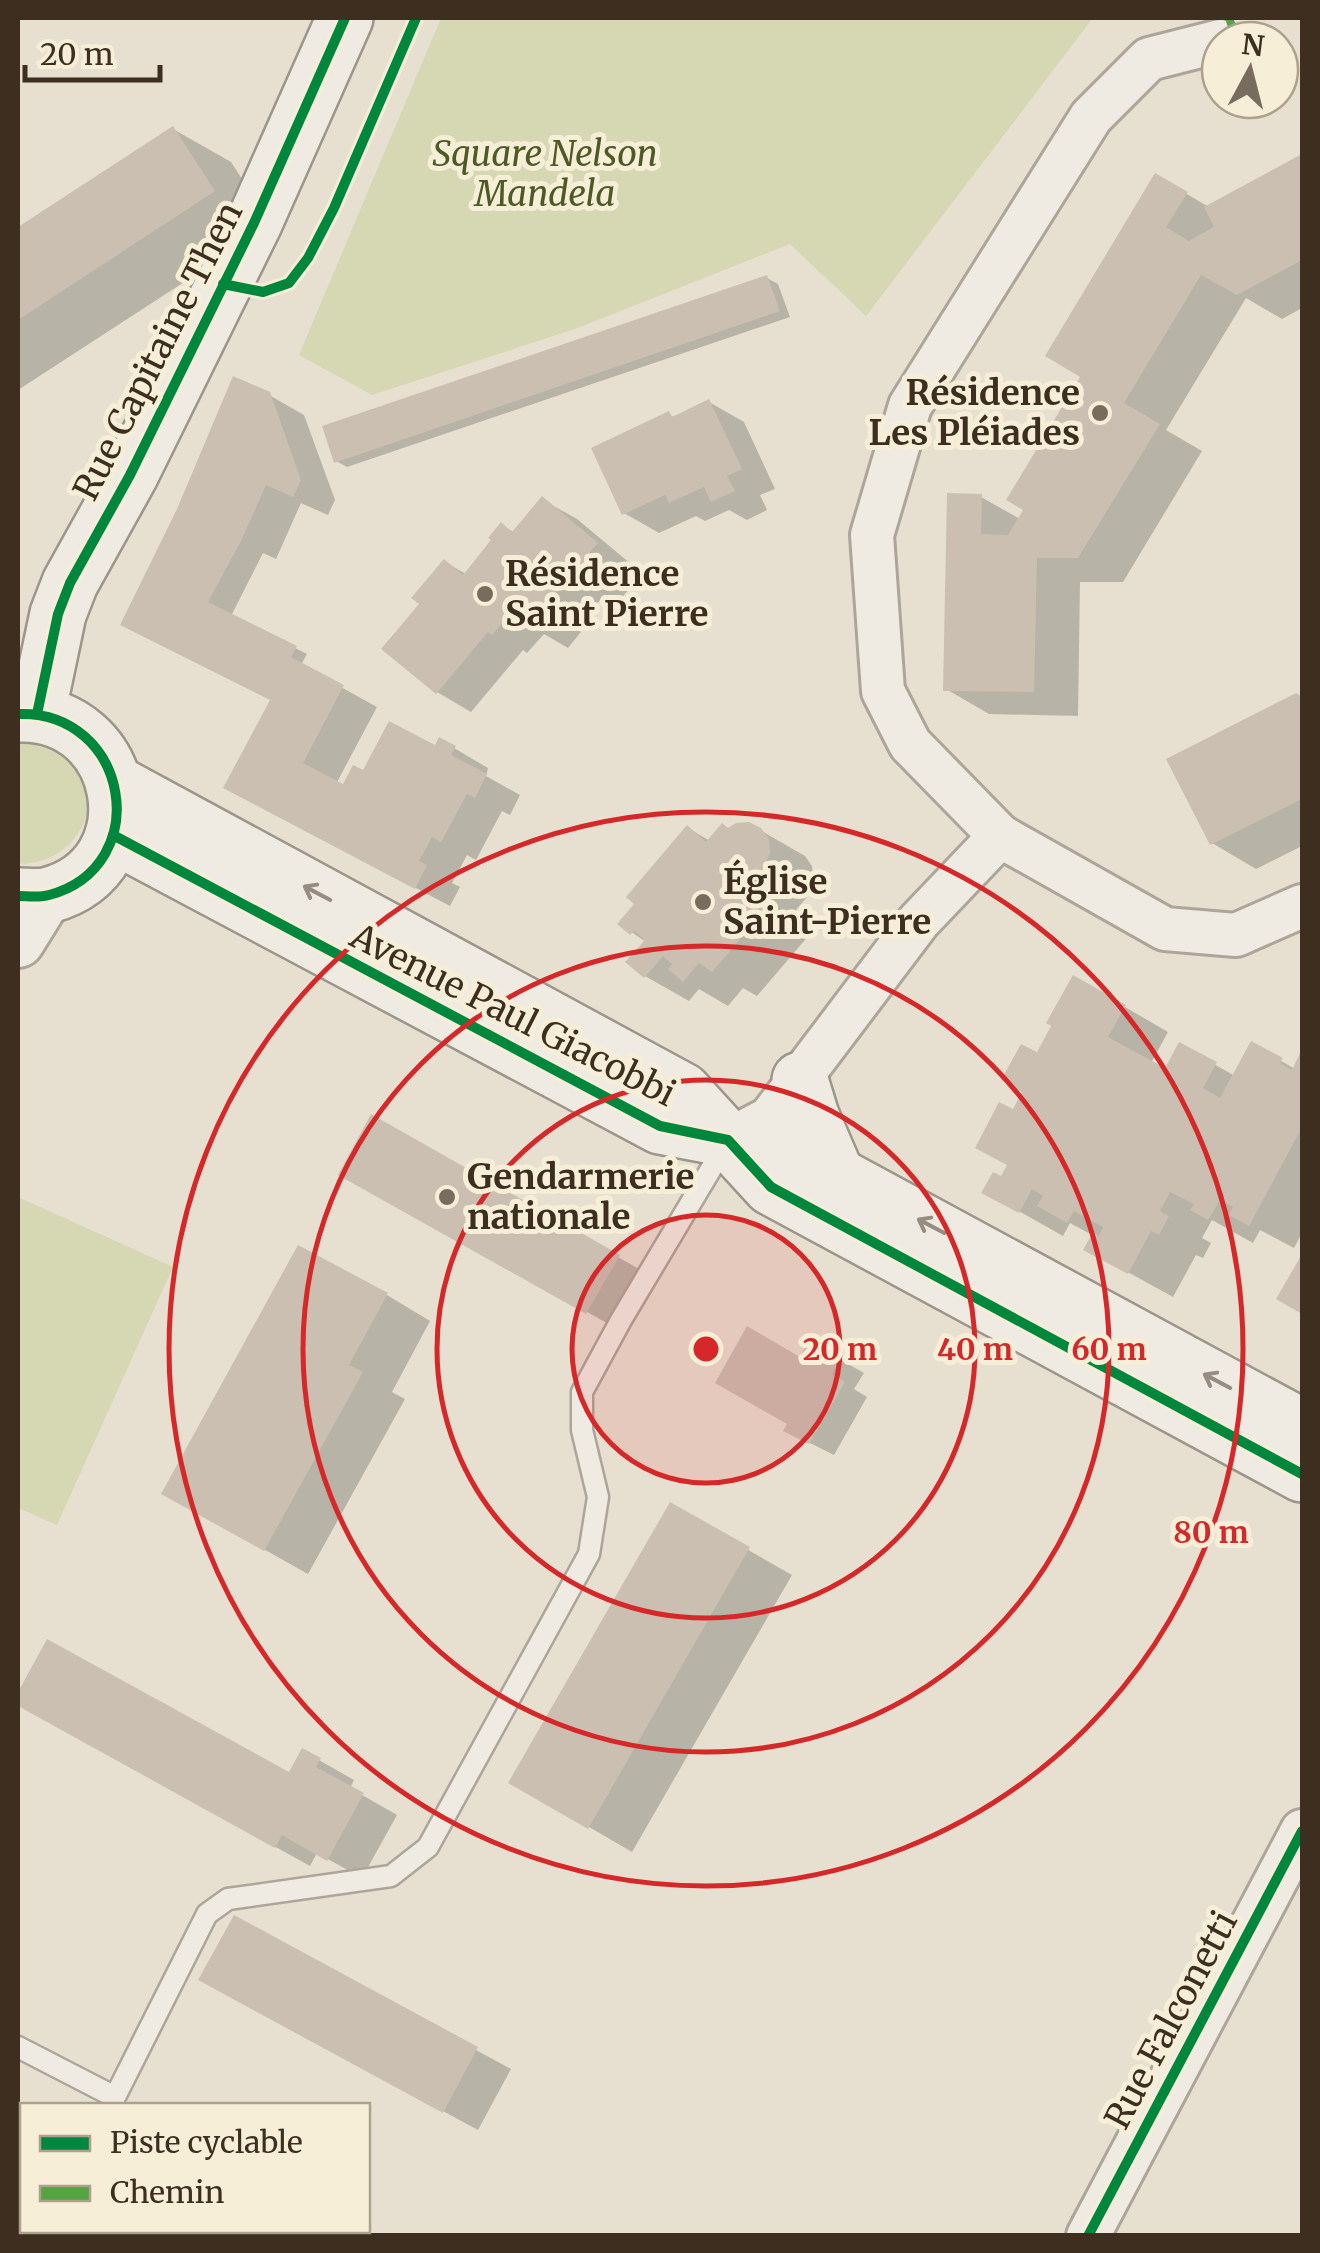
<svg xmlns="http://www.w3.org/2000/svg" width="1320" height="2253" viewBox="0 0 1320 2253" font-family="Merriweather,serif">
	<rect width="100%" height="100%" fill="#e7e0d1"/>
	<g fill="#d6d7b3">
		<polygon points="441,18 1093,18 866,316 790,244 575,329 372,395 299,355"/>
		<path d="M18 741C27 742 39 742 49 745 115 766 95 864 18 864Z"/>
		<polygon points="18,1197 173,1267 57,1525 18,1508"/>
	</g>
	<g fill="#0003">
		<polygon points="173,129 231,162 272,225 18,390 18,230"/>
		<polygon points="1302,157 1302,308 1282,319 1246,298 1166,430 1202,451 1123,582 1080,582 1078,716 989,714 946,689 981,497 1020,519 1083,376 1156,176 1209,207"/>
		<polygon points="767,278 778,284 790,317 347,467 336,461"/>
		<polygon points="269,395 304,415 335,500 328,515 301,503 276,559 263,553 231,616 307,654 301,665 377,707 336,784 344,788 364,774 436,749 454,748 488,768 486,776 520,795 510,815 502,811 476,860 467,855 452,883 460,887 450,906 260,806 272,700 146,637"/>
		<polygon points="709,402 744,422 775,489 760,495 767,510 747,520 729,510 705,521 696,516 659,533 624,513 669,414 675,418"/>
		<polygon points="543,500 577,519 631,564 618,579 629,589 615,606 601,599 576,628 581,632 568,648 544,634 527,653 523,650 471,712 437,692 422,604 445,562 466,574 502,525 515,533"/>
		<polygon points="1296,696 1302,700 1302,846 1256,869 1212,843"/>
		<polygon points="688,828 710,841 729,830 760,830 805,856 812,866 813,878 808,888 812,891 796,910 816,927 757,996 743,988 728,1006 699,989 689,1001 645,976 646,942 620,924"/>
		<polygon points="1125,1007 1168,1032 1151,1063 1166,1071 1180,1045 1235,1076 1252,1044 1295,1069 1302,1055 1302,1233 1294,1248 1260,1230 1253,1243 1212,1220 1202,1238 1211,1243 1203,1258 1196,1255 1173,1297 1086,1249 1094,1236 1070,1223 1063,1236 985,1192 1002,1180 1010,1165 1014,1113 1038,1056"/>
		<polygon points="372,1117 653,1277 621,1331 341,1174"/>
		<polygon points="387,1295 430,1321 392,1392 405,1399 308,1574 208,1518"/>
		<polygon points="811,1343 864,1373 854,1389 867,1397 834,1455 810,1443 801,1360"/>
		<polygon points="671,1506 792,1575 632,1852 512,1782"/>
		<polygon points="48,1642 290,1775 303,1751 354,1780 350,1788 397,1815 362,1878 317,1853 310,1866 18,1704 18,1697"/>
		<polygon points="235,1919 511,2069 478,2130 236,1999"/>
	</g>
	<g fill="#cbbfb2">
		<polygon points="173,126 215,191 18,320 18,227"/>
		<polygon points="1302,154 1302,260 1237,295 1201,275 1124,403 1160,424 1078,558 1037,558 1034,692 943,691 947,493 982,494 981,534 1008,535 1023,510 1006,500 1080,377 1045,356 1155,173 1188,192 1166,227 1189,241 1214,227 1204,207"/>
		<polygon points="767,275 780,311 334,463 322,426"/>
		<polygon points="233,376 270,392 301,480 293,497 266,485 241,541 208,602 297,646 291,657 344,685 303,763 343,784 353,765 363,770 389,721 435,745 439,737 456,746 451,755 487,774 475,798 467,794 441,842 432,837 419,861 427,865 415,889 223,788 270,700 120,625 177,509"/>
		<polygon points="709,399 742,469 727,476 735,491 711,502 704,487 669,503 665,495 622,515 591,448 669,411 672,417"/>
		<polygon points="542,496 598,543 585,558 597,568 579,589 567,579 544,607 549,611 532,630 511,613 492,635 488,632 436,694 381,649 419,604 411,598 444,559 463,575 491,540 488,538 501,522 512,532"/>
		<polygon points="1296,693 1302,697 1302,799 1210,845 1166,759"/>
		<polygon points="749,822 761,828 769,839 770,853 766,861 770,865 754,883 774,900 712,972 699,963 683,982 668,969 672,964 663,956 644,978 625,962 645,940 634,931 630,935 617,924 634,904 626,897 687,825 706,842 722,823 728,828 736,823"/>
		<polygon points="1073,975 1126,1005 1108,1037 1165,1068 1179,1042 1217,1062 1203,1088 1220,1098 1251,1041 1283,1058 1280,1063 1292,1070 1302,1049 1302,1127 1249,1226 1229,1215 1233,1207 1220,1200 1208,1220 1190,1210 1194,1204 1170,1192 1160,1211 1169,1216 1159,1235 1151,1231 1128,1274 1083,1250 1093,1232 1099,1236 1103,1227 1074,1211 1067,1223 1037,1206 1043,1196 1032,1189 1019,1213 981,1193 993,1172 1001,1176 1007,1165 975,1148 999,1102 1013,1109 1022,1092 1001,1080 1021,1044 1037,1052 1051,1026 1046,1023"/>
		<polygon points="371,1114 620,1255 586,1314 338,1175"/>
		<polygon points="298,1245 388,1293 349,1365 363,1372 264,1551 161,1494"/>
		<polygon points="1302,1254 1302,1314 1276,1299"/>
		<polygon points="747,1326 800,1357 810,1339 842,1358 832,1374 845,1382 809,1444 783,1431 787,1424 715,1383"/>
		<polygon points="670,1502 750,1547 588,1829 508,1783"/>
		<polygon points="47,1639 289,1772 302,1748 321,1758 316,1767 364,1793 327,1861 282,1835 275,1848 18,1706 18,1692"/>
		<polygon points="234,1915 478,2047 443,2113 198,1980"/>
	</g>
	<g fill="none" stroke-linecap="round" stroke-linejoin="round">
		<g stroke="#ada599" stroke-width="25">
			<polyline id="service" points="18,2047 115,2097 207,1914 228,1899 391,1876 428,1847 589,1554 598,1497 582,1430 582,1392 621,1320 727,1142"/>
		</g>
		<g stroke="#ada599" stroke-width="48">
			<g id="minor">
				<polyline points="1000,836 910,744 883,691 872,535 910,406 1091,117 1149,59 1220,41"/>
				<polyline points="728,1140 770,1118 919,921 1000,836 1165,929 1236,935 1302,906"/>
				<polyline points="1088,2236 1302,1831"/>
			</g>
		</g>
		<g stroke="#ada599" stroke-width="58">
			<polyline id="tertiary" points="18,941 46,896"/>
		</g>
		<g stroke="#9c958a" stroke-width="60">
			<g id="secondary">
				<path d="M18 714C129 710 156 866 49 895 39 898 27 896 18 896"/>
				<polyline points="37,714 58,614 70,583 130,475 254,223 345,18"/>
				<polyline points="115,783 683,1091 771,1187 1302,1474"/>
				<polyline points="113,835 660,1126 792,1151 1302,1427"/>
				<polyline points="800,1080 811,1116 836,1174"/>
			</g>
		</g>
		<use href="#service" stroke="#efebe3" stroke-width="20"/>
		<use href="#minor" stroke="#efebe3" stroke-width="42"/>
		<use href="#tertiary" stroke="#efebe3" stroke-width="52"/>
		<use href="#secondary" stroke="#efebe3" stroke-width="55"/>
		<polyline stroke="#54a441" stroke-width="8" stroke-dasharray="15 8" stroke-linecap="butt" points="1229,18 1236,37"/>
		<g stroke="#f7eed8" stroke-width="16">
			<g id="cycleway">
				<polyline points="223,284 263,292 289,283 308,258 334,208 416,18"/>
				<path d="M18 714C129 710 156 866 49 895 39 898 27 896 18 896"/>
				<polyline points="37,714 58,614 70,583 130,475 254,223 345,18"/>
				<polyline points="113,835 660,1126 728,1140 771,1187 1302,1474"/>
				<polyline points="1088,2236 1302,1831"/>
			</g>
		</g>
		<use href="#cycleway" stroke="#00873e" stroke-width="10"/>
	</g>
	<defs><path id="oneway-shaft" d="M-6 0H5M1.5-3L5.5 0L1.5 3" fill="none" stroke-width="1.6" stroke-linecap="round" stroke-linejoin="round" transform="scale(2.5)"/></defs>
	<g stroke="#968c82">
		<use href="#oneway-shaft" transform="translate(317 893) rotate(-152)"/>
		<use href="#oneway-shaft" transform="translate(931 1226) rotate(-152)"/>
		<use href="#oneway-shaft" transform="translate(1217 1381) rotate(-152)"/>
	</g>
	<circle cx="706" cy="1349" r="134" fill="#d62828" fill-opacity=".12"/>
	<g fill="none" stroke="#d62828" stroke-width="5">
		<circle cx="706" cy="1349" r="134"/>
		<circle cx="706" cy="1349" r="269"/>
		<circle cx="706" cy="1349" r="403"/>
		<circle cx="706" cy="1349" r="537"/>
	</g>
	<g fill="#786c5e" stroke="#f7eed8" stroke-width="4">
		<circle cx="1100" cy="413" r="10"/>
		<circle cx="485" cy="594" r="10"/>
		<circle cx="703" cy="902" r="10"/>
		<circle cx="447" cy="1197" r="10"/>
	</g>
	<g text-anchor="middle" stroke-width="10" stroke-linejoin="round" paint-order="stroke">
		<g font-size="35" font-style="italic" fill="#4d5a26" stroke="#f7eed8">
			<text x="545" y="166">Square Nelson<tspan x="545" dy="40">Mandela</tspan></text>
		</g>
		<g font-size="35" fill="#3d2e20" stroke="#f7eed8">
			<text transform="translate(158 351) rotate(-63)" y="12">Rue Capitaine Then</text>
			<text transform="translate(513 1015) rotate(27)" y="12">Avenue Paul Giacobbi</text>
			<text transform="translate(1171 2020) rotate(-62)" y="12">Rue Falconetti</text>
		</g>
		<g font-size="35" font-weight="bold" fill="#3d2e20" stroke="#f7eed8" text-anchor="start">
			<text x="1080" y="405" text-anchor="end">Résidence<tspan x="1080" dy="40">Les Pléiades</tspan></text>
			<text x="505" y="586">Résidence<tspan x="505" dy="40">Saint Pierre</tspan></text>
			<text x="723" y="894">Église<tspan x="723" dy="40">Saint-Pierre</tspan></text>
			<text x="467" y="1189">Gendarmerie<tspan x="467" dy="40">nationale</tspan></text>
		</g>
	</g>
	<circle cx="706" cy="1349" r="15" fill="#d62828" stroke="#f7eed8" stroke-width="5"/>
	<g font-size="30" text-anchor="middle" font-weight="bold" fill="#d62828" stroke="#f7eed8" stroke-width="10" stroke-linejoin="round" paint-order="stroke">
		<text x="840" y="1360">20 m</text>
		<text x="975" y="1360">40 m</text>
		<text x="1109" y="1360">60 m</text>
		<text x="1211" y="1543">80 m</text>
	</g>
	<rect width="1320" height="2253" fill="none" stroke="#3d2e20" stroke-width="40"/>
	<rect x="20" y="2103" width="350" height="130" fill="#f7eed8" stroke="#ada18e" stroke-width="2.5"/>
	<rect x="40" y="2136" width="50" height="15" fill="#00873e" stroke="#ada18e" stroke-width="2.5"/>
	<text x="110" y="2153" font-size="30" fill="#3d2e20">Piste cyclable</text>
	<rect x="40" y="2186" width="50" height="15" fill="#54a441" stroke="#ada18e" stroke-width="2.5"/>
	<text x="110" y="2203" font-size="30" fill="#3d2e20">Chemin</text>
	<g transform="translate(1250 70) rotate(7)"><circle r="48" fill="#f7eed8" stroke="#ada18e" stroke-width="2.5"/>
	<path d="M0-8L18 38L0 25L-18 38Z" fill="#786c5e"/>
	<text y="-15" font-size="28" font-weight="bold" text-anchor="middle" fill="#3d2e20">N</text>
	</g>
	<path d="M25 65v15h135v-15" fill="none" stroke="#3d2e20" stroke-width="5"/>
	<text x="40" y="65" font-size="30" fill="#3d2e20" stroke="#f7eed8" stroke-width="8" paint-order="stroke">20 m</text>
</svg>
